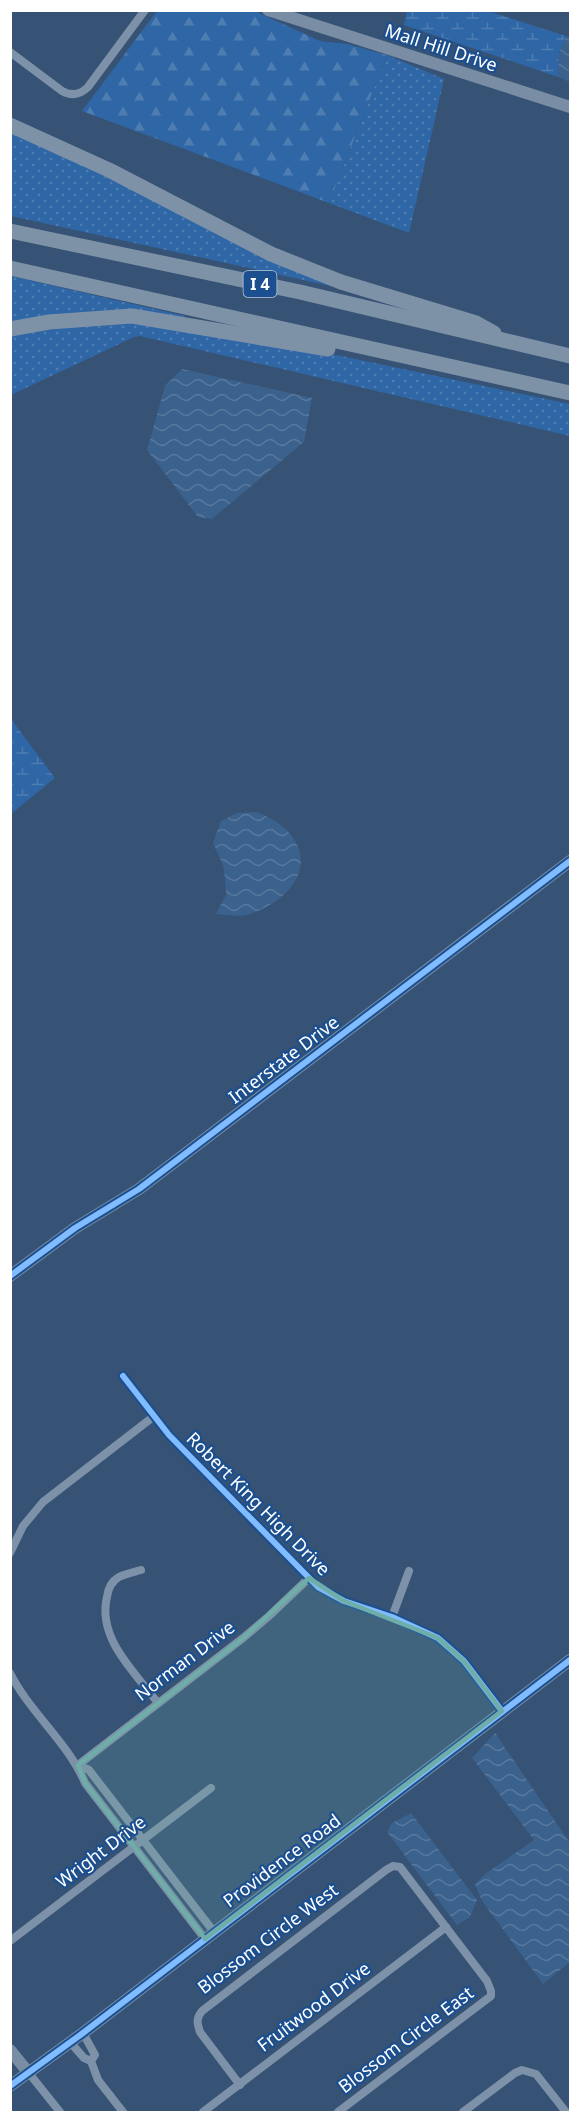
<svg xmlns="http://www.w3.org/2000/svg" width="581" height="2123" viewBox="0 0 581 2123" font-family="'Noto Sans',sans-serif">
	<defs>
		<pattern id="grass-dots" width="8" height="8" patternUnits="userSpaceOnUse" patternTransform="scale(1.5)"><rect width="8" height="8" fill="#2f66a5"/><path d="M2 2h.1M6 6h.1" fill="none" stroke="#4e7db2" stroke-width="1.8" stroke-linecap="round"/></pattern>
		<pattern id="forest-firs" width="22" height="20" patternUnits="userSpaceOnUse" patternTransform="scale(1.5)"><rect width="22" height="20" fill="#2f66a5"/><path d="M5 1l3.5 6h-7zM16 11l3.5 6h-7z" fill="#4e7db2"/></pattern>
		<pattern id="wetland-marsh" width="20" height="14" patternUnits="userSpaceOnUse" patternTransform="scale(1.5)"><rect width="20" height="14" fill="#2f66a5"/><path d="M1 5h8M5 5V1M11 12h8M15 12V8" fill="none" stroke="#4e7db2"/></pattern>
		<pattern id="water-waves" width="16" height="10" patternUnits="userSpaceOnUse" patternTransform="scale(1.5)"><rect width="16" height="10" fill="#3b618d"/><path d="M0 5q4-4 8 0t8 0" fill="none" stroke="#58799e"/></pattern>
	</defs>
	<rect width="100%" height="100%" fill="#365274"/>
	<g fill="url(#grass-dots)">
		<polygon points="387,55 444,79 409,233 329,203"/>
		<polygon points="10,131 340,288 11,216"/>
		<polygon points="11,276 185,316 185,318 11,323"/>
		<polygon points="143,321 294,346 570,404 570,436 140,336 134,337 11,395 10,333"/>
	</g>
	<polygon fill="url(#forest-firs)" points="157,11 255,11 320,41 347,44 387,55 329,203 82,111"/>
	<g fill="url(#wetland-marsh)">
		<polygon points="407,11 488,11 566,36 559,53 558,77 404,25"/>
		<polygon points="11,719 55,778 11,814"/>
	</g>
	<g fill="url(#water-waves)">
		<polygon points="566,36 570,38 570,82 558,77 559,53"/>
		<polygon points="182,369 312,398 304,442 212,519 198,517 147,450 165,386"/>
		<path d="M258 812C267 817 278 822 286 829 320 865 290 899 253 913 242 918 228 915 216 914L226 895 225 878 223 865 213 843 221 821 237 813Z"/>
		<polygon points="495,1733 570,1843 570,1962 543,1984 482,1901 475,1884 485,1874 534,1840 472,1758"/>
		<polygon points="411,1813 477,1900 470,1917 457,1925 387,1832 392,1823"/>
	</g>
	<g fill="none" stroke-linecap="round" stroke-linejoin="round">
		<g stroke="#7d92a8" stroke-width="8">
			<path d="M10 52 62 91C71 96 80 95 88 87L145 10"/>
			<polyline points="123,1376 169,1435 318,1587 344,1601 392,1617 438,1638 464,1661 502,1711"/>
			<polyline points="10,1553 23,1526 43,1502 153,1417"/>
			<path d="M141 1570C134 1572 125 1574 119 1577 112 1581 108 1589 107 1597 97 1639 135 1672 158 1703"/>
			<polyline points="392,1617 409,1571"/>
			<path d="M10 1673C30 1713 68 1742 85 1783L205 1939"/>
			<polyline points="78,1765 243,1638 269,1616 309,1578"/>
			<polyline points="78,1765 89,1770 214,1932"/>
			<polyline points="10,1941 211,1788"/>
			<polyline points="83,2033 95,2055 91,2061 98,2080 123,2112"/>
			<polyline points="70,2042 84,2058 91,2061"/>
			<polyline points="28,2072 60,2112"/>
			<path d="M240 2085 200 2032C197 2023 196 2018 202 2011L386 1870 393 1866 400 1867 487 1981 491 1991V1996L338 2112"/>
			<polyline points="203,2112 446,1927"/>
			<polyline points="463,2112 515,2073 522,2070 536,2074 566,2112"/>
		</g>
		<g stroke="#798da4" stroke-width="12">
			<polyline points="268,10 570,107"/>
			<polyline points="10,1276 75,1228 139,1189 570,861"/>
			<polyline points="10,2050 28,2072"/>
			<polyline points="10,2086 83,2033 570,1660"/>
		</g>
		<g stroke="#7e92a7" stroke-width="15">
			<polyline points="10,125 109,170 271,254 341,282 476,323 494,333"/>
			<polyline points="10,231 300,292 570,356"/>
			<polyline points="10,268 570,393"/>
			<polyline points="10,329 49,322 132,316 328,349"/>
		</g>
		<g stroke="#1b4f8f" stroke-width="10">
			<g id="cycleway">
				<polyline points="10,1276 75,1228 139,1189 570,861"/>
				<polyline points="123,1376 169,1435 318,1587 344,1601 392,1617 438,1638 464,1661 502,1711"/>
				<polyline points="10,2086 83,2033 570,1660"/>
			</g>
		</g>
		<use href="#cycleway" stroke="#80bcff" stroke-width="6"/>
	</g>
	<path fill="#6fada8" fill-opacity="0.2" stroke="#6fada8" stroke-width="4.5" stroke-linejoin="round" d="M309 1578 344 1601 438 1638 464 1661 502 1711 205 1939 85 1783 78 1765 243 1638Z"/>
	<g text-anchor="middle" stroke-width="4.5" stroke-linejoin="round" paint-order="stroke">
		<rect fill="#1b4f8f" stroke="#bbcadd" stroke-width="1.5" x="243.5" y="271" width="33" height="26" rx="4.5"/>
		<g font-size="16" font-weight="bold" fill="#fff">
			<text x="260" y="290">I 4</text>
		</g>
		<g font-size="18" fill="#fff" stroke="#1b4f8f">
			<text transform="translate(441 48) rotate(18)" y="6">Mall Hill Drive</text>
			<text transform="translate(284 1060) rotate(-37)" y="6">Interstate Drive</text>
			<text transform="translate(258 1504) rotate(45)" y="6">Robert King High Drive</text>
			<text transform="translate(185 1661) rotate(-37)" y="6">Norman Drive</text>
			<text transform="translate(101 1852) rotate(-37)" y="6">Wright Drive</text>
			<text transform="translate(282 1861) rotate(-37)" y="6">Providence Road</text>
			<text transform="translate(268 1939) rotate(-37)" y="6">Blossom Circle West</text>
			<text transform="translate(314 2007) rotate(-37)" y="6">Fruitwood Drive</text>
			<text transform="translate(406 2040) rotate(-37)" y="6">Blossom Circle East</text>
		</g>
	</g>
	<rect width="581" height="2123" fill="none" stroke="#ffffff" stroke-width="24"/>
</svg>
